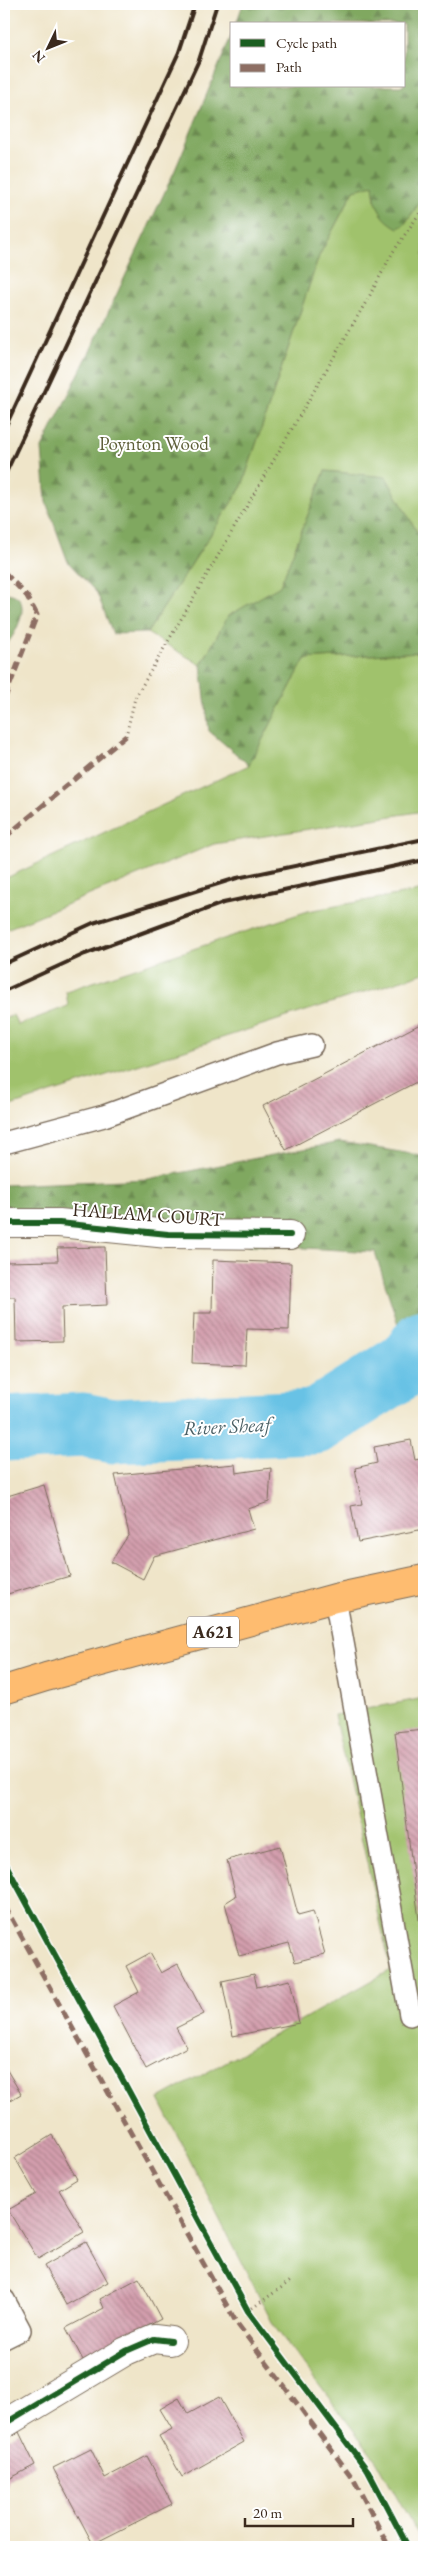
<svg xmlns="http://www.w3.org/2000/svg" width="428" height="2551" viewBox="0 0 428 2551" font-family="'EB Garamond',serif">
	<defs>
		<pattern id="forest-firs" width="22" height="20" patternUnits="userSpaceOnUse" patternTransform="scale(1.25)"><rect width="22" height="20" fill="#80a860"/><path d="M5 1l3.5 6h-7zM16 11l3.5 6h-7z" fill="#6a894f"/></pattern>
		<pattern id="building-back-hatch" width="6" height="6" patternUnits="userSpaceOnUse" patternTransform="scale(1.25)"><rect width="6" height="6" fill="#d39ead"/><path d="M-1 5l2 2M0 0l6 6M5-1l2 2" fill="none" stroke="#ac818c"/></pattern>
	</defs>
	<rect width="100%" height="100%" fill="#fff"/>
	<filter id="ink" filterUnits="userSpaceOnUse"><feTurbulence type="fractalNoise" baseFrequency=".02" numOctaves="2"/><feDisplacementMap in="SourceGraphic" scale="10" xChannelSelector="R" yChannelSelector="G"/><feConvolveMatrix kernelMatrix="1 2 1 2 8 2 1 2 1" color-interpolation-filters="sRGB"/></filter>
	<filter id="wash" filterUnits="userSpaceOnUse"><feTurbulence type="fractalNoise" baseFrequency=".0096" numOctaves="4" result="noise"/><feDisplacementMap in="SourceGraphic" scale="20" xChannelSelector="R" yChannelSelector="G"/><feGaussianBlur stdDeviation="1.12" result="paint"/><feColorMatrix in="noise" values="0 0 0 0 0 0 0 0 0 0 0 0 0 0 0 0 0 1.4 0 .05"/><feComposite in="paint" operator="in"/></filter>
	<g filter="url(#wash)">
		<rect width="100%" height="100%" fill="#efe5c9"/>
		<g fill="#a0c26c" stroke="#6e7645">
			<polygon points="373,184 375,201 404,225 424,196 424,544 386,477 325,471 280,587 228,616 201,665 147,633 242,486 319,256 354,190"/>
			<polygon points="424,545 424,811 214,844 4,930 4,879 249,765 305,659 418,652"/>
			<polygon points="424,890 424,973 4,1108 4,1019 13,1015 18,1025 68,1006 66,991 308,911"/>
			<polygon points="424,1698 424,2545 377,2461 274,2326 159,2099 391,1970 334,1715"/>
		</g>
		<g fill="url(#forest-firs)" stroke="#5e693f">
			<path d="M243 4H424V196L404 225 398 228C379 218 375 204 373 185L354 190 319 256 242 486 147 633 113 634 97 593 68 562 46 502 42 448 91 349 175 170 232 34V86H404V24H236Z"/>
			<polygon points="325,471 386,477 424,544 418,652 305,659 249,765 209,731 201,665 228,616 280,586"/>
			<path d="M4 593C37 593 17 635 4 647Z"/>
			<polygon points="340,1142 424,1156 424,1342 410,1362 375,1252 4,1231 4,1185 148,1179"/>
		</g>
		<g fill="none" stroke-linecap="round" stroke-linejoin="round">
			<polyline stroke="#67c2e5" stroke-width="65" points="4,1429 83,1425 113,1431 315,1422 410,1362 424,1342"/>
		</g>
		<g id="blocks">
			<g fill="url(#building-back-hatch)">
				<polygon points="424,1022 424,1078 286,1150 263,1106"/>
				<polygon points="105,1247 107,1305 62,1307 63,1341 16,1342 15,1297 4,1297 4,1262 58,1261 57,1248"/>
				<polygon points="213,1260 291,1263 289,1330 247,1329 245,1365 192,1363 194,1313 212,1313"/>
				<polygon points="411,1440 415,1460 424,1458 424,1490 421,1491 424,1503 424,1529 358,1542 351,1506 362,1504 355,1468 377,1463 374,1447"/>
				<polygon points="235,1464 236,1473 271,1468 269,1502 248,1509 254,1529 154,1556 143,1579 111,1562 129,1534 115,1475"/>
				<polygon points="44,1485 70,1576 4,1595 4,1497"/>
				<polygon points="424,1729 424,1919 419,1920 395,1732"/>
				<polygon points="280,1846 298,1915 313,1911 325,1954 295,1962 289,1943 239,1956 225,1903 236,1896 227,1860"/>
				<polygon points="150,1953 161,1973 178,1964 204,2014 176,2028 187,2047 146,2069 113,2006 139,1992 126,1966"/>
				<polygon points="254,1974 257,1987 290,1980 299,2023 233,2036 222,1981"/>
				<polygon points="4,2065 21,2094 4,2104"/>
				<polygon points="52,2135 77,2179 59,2190 84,2232 38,2259 8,2210 36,2194 15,2158"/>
				<polygon points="86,2242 108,2282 66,2305 44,2266"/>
				<polygon points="139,2278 161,2319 83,2360 66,2328 104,2308 100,2299"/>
				<polygon points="219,2397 244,2442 182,2477 159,2436 172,2429 160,2409 179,2398 188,2414"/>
				<polygon points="19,2432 35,2465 9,2479 4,2494 4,2440"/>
				<polygon points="91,2449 105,2478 147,2456 172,2504 93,2544 53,2468"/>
			</g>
		</g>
	</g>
	<g filter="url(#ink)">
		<use href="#blocks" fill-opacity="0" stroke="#7a6b5a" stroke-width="1"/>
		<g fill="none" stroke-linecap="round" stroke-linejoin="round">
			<g stroke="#7a6b5a" stroke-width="24">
				<g id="lane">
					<polyline points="4,1143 104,1116 277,1053 312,1045"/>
					<polyline points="335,1598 410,2015"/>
					<polyline points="4,2300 20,2330 4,2338"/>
				</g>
			</g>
			<g stroke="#7a6b5a" stroke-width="30">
				<g id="street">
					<polyline points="4,1223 59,1223 168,1234 290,1235"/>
					<polyline points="4,2424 126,2351 154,2339 171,2341"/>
				</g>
			</g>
			<g stroke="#7a6b5a" stroke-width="30">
				<polyline id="primary" points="4,1690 46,1677 335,1598 424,1579"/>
			</g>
			<g stroke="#7a6b5a" stroke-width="3" stroke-dasharray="1 4" stroke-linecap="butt">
				<polyline points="126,736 135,698 370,295 393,252 424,207"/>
				<polyline points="248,2311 292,2280"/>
			</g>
			<use href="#lane" stroke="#fff" stroke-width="21"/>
			<use href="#street" stroke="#fff" stroke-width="28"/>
			<use href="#primary" stroke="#febc70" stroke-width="28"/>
			<g stroke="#3b2a1e" stroke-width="4">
				<polyline points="4,430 179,52 195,4"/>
				<polyline points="4,477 199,60 217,4"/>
				<polyline points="4,964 93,923 237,878 424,839"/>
				<polyline points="4,991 85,954 223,903 424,860"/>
			</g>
			<g stroke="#8d6e63" stroke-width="5" stroke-dasharray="10 5" stroke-linecap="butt">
				<polyline points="4,572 27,596 37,615 4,700"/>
				<polyline points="4,817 11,832"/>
				<polyline points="4,838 126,736"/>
				<polyline points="4,1905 236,2322 354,2480 389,2547"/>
			</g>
			<g stroke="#fff" stroke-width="9">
				<g id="cycleway">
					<polyline points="4,1223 59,1223 168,1234 290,1235"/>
					<polyline points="4,1861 248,2311 368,2471 408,2547"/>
					<polyline points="4,2424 126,2351 154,2339 171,2341"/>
				</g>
			</g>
			<use href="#cycleway" stroke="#1b5e20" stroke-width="6"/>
		</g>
	</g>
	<g text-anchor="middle" stroke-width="4" stroke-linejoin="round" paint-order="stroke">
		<rect fill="#fff" stroke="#766a62" stroke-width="1" x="187" y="1616.5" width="52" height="31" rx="4"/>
		<g font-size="18" font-weight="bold" fill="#3b2a1e">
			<text x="213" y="1638">A621</text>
		</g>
		<g font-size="19" fill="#5e5f39" stroke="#fff">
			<text x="154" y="450">Poynton Wood</text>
		</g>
		<g font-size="19" fill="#3b2a1e" stroke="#fff">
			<text transform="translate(148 1214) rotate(4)" y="7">HALLAM COURT</text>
		</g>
		<g font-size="20" font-style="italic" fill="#4a5f64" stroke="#fff">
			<text transform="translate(227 1426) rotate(-3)" y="7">River Sheaf</text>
		</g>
	</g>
	<rect width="428" height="2551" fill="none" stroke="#fff" stroke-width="20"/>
	<rect x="230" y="22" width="175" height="65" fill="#ffffff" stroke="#b1aaa5"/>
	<rect x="240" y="39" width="25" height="8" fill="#1b5e20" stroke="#b1aaa5"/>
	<text x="276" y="48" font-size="15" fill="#3b2a1e">Cycle path</text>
	<rect x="240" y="64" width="25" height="8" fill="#8d6e63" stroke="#b1aaa5"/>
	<text x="276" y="72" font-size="15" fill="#3b2a1e">Path</text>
	<g transform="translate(48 48) rotate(227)" stroke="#ffffff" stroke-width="4" paint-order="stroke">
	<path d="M0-4L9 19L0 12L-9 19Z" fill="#3b2a1e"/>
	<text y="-8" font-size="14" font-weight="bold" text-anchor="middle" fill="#3b2a1e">N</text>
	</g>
	<path d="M245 2518v8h108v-8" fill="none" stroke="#3b2a1e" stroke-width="2.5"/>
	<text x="253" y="2518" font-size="15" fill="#3b2a1e" stroke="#ffffff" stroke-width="4" paint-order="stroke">20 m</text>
</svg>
